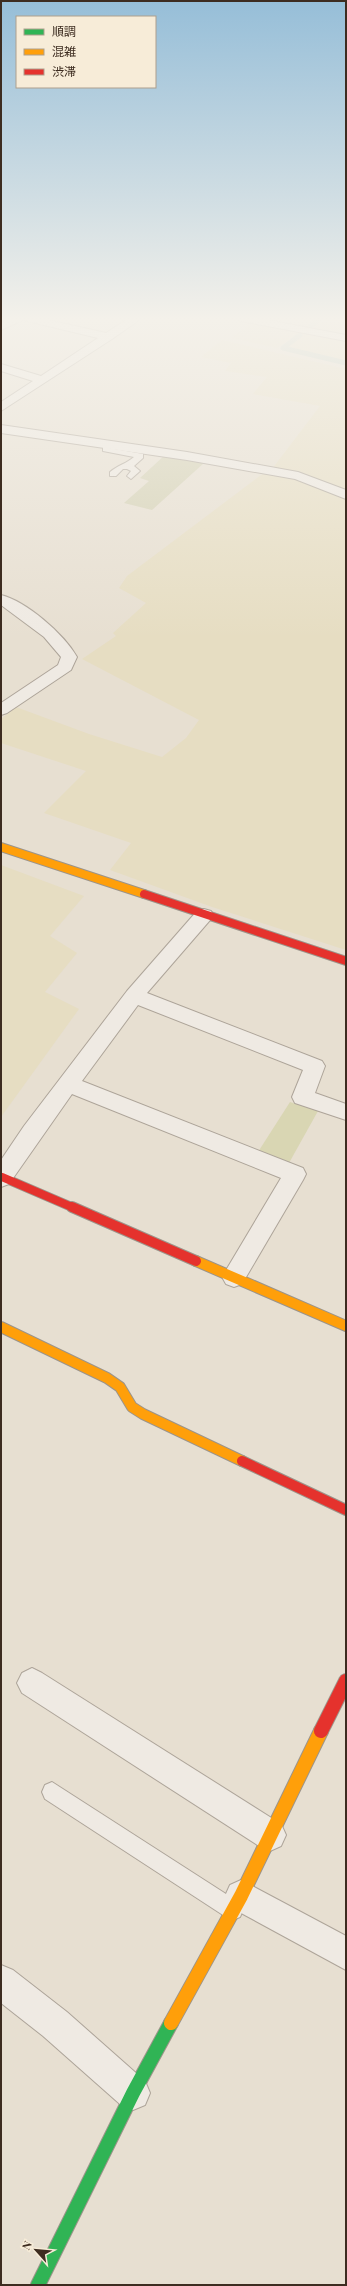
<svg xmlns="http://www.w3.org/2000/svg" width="347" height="2286" viewBox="0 0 347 2286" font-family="'Playfair Display','Noto Sans JP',serif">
	<rect width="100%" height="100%" fill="#e7dfd1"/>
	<g fill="#e6ddc2">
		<polygon points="326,318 346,318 346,324 336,333 315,327"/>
		<polygon points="251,323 300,332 277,348 232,338"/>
		<polygon points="305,333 346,342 346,362 287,347"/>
		<polygon points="222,340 346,369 346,492 272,469 320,406 253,394 267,377 225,371 231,363 201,357"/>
		<polygon points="266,473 292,477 346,497 346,950 212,907 110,870 131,843 44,813 86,771 1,743 1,719 16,707 89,734 162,757 186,738 199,720 82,659 116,636 113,633 146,603 119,588 127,576 261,475"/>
		<polygon points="1,865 84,896 50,936 77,953 45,992 79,1009 1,1117"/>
	</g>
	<polygon fill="#d9d6b3" points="290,1102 318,1111 289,1163 258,1152"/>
	<polygon fill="#d3d0b3" points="165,455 204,463 152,510 124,503 149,481 140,478"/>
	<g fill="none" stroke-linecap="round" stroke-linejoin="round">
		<g stroke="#bcccc1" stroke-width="5">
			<polyline points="311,326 321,318"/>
			<polyline points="300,335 283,348 346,363"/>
		</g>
		<g stroke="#ada499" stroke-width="2">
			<g id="lane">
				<path d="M103 447 143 454V458L134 466 140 471 131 479 127 476 131 471 127 469H123L116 476H110V472C118 465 126 464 134 457L103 451Z"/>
				<polygon points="52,1782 240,1903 243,1910 240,1917 233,1920 226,1917 45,1799 42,1792 45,1785"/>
			</g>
		</g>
		<g stroke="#ada499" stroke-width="2">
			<g id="street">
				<polygon points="11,318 39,318 106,333 129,318 142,318 112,339 1,411 1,402 33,381 1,371 1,364 41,376 98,338 23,320 1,330 1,323"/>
				<polygon points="235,318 257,318 346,335 346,341 241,321"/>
				<polygon points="1,425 187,452 298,472 346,490 346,499 295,479 187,460 1,433"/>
				<path d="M1 595C26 601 64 634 77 657L71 670 7 713 1 715V703L58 665 61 657 44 637 1 605Z"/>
				<polygon points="204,909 211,911 213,915 211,919 147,993 322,1061 325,1066 315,1093 346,1104 346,1120 295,1103 292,1097 303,1070 138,1005 82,1081 303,1168 306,1174 303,1180 242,1284 234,1287 226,1284 222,1277 281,1178 72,1094 9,1184 1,1187 1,1160 24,1126 127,991 197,911"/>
				<polygon points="32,1668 42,1673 281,1824 286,1835 281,1846 270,1851 259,1846 22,1693 17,1683 22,1673"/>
				<polygon points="241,1880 346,1936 346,1970 230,1907 225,1896 230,1885"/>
				<polygon points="1,1965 13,1970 67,2012 145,2081 150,2093 145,2105 133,2110 121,2105 43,2036 1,2003"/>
			</g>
		</g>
		<g stroke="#9c948a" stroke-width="16">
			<polyline id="fast" points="38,2285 133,2093 171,2023"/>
		</g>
		<g stroke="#9c948a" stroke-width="10">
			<polyline id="slow-far2" points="1,847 144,894"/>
		</g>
		<g stroke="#9c948a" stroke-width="12">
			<g id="slow-far1">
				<polyline points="196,1261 346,1326"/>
				<polyline points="1,1327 107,1378 120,1387 132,1407 143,1414 242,1461"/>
			</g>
		</g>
		<g stroke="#9c948a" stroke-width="16">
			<polyline id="slow" points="171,2023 241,1896 321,1731"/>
		</g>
		<g stroke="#9c948a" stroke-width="10">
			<g id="jam-far2">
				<polyline points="144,894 346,961"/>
				<polyline points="2,1177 74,1208"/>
			</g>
		</g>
		<g stroke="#9c948a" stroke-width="12">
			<g id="jam-far1">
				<polyline points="72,1207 196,1261"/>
				<polyline points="242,1461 346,1510"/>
				<polyline points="345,1682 346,1680"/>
			</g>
		</g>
		<g stroke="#9c948a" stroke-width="16">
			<polyline id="jam" points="321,1731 346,1681"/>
		</g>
		<use href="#lane" fill="#efeae3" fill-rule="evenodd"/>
		<use href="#street" fill="#efeae3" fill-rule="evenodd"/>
		<use href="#fast" stroke="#30b455" stroke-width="14"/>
		<use href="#slow-far2" stroke="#ff9f0a" stroke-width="8"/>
		<use href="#slow-far1" stroke="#ff9f0a" stroke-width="10"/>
		<use href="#slow" stroke="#ff9f0a" stroke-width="14"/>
		<use href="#jam-far2" stroke="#e5322d" stroke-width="8"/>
		<use href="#jam-far1" stroke="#e5322d" stroke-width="10"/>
		<use href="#jam" stroke="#e5322d" stroke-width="14"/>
	</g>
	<linearGradient id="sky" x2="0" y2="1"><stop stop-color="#96bed8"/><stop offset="0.5" stop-color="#f4f1ea"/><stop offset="1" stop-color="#f4f1ea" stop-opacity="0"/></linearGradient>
	<rect width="347" height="638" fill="url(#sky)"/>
	<rect width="347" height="2286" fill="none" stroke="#3d2c20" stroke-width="4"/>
	<rect x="16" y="16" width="140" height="72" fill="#f7ecd8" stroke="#ad9f8e"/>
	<rect x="24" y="29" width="20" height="6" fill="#30b455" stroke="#ad9f8e"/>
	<text x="52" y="36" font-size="12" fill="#3d2c20">順調</text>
	<rect x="24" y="49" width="20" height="6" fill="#ff9f0a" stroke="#ad9f8e"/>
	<text x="52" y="56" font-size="12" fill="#3d2c20">混雑</text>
	<rect x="24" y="69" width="20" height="6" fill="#e5322d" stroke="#ad9f8e"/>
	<text x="52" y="76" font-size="12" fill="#3d2c20">渋滞</text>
	<g transform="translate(36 2250) rotate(297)" stroke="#f7ecd8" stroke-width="3" paint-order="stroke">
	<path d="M0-3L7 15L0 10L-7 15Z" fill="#3d2c20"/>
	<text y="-6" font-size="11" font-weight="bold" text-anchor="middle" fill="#3d2c20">N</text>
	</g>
</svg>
